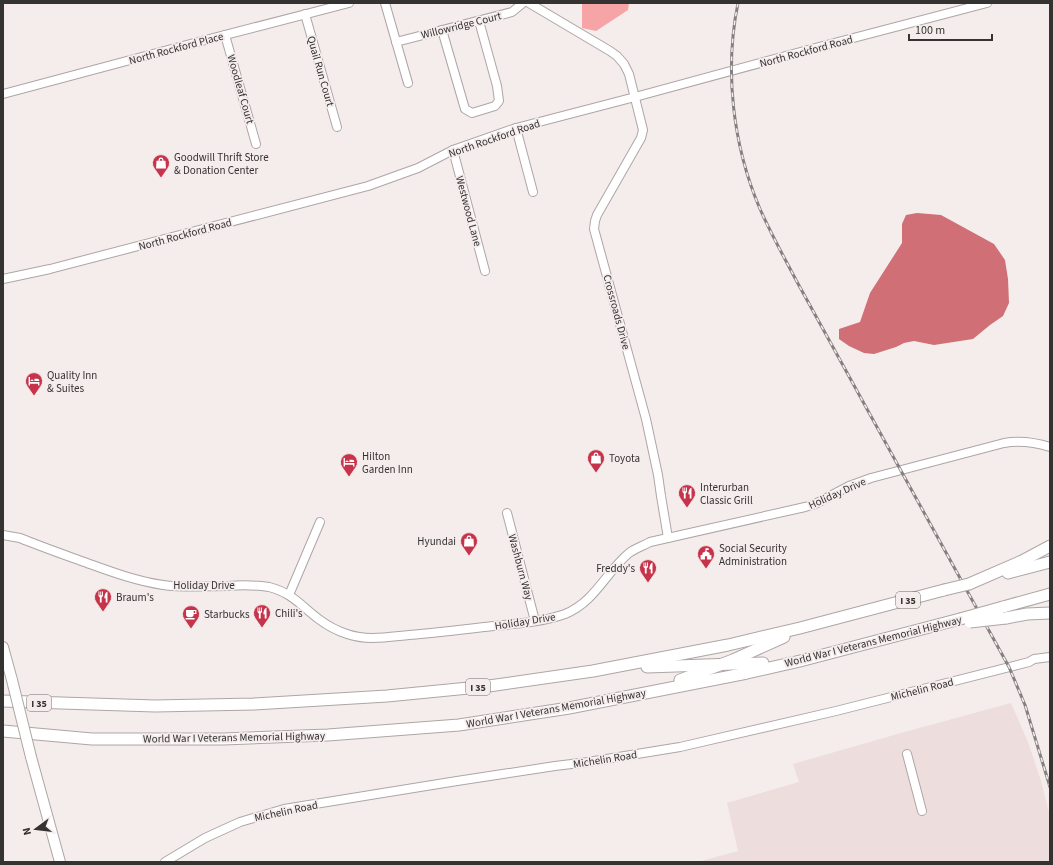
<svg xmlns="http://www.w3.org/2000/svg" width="1053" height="865" viewBox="0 0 1053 865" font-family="'Source Sans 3',sans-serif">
	<rect width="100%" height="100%" fill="#f5ecec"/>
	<polygon fill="#eddddd" points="1011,703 1028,742 1041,781 1050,816 1050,862 698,862 738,851 727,803 799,782 793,764 901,733"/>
	<polygon fill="#f6a4a6" points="582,3 629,3 628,10 596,31 582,28"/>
	<polygon fill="#d06f75" points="917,213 941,215 994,244 1005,260 1008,279 1009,303 1003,316 990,325 973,339 934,345 914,341 904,343 896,347 874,354 864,353 849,346 839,339 839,329 860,322 870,293 902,243 902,224 906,215"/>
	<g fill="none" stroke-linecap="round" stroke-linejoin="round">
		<g stroke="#aea6a6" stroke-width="10">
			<g id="minor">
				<polyline points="385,3 408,83"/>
				<polyline points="529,3 610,51 617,56 624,64 629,74 643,130 641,138 597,215 595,221 594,229 646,419 658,475 661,496 668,538"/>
				<polyline points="305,14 337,127"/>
				<polyline points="442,30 465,109 472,113 495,106 499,101 497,86 479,21"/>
				<polyline points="225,35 256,144"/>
				<polyline points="396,42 512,12 523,3"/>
				<polyline points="3,94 194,43 349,3"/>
				<polyline points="516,128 533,192"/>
				<polyline points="453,150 485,271"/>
				<polyline points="3,279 50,269 368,186 418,168 453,150 516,128 635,97 819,47 987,3"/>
				<polyline points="507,513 535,621"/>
				<path d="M3 535 20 538C42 547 65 555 87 563 112 572 136 581 163 585 184 588 206 586 228 586 241 585 255 585 269 587 293 593 302 607 320 620 328 626 338 631 347 634 367 641 388 637 409 635 434 633 459 630 484 627 510 624 540 623 565 614 595 602 606 572 629 553 636 548 643 546 650 542L805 507 815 504 849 486 871 478 1004 443C1020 440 1034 442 1050 447"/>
				<polyline points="289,595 320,522"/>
				<polyline points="907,754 922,811"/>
				<polyline points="165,862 205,838 240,822 284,809 457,781 555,766 588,762 680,747 836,711 1029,662 1034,659 1050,657"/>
			</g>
		</g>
		<g stroke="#aea6a6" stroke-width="12">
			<g id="major">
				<polyline points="3,647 12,680"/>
				<polyline points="31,757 60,862"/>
			</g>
		</g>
		<g stroke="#aea6a6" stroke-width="13">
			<g id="highway">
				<polyline points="1008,573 1050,562"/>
				<polyline points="969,584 1022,561 1050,546"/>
				<polyline points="1003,607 1050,594"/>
				<polyline points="1006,618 1027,614 1050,613"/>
				<polyline points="647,667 763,663"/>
				<polyline points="680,680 733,660 784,637"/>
				<polyline points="3,701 30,702 155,706 254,704 387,696 489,686 593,671 728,645 800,628 944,590"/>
				<polyline points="3,731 92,739 223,739 328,735 459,725 569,708 747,673 800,661 960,619"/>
			</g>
		</g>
		<use href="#minor" stroke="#fff" stroke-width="8"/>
		<use href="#major" stroke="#fff" stroke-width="10"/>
		<use href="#highway" stroke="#fff" stroke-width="11"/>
		<g stroke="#858080" stroke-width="3">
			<path id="rail" d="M738 3C724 71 733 146 760 209 771 234 784 257 796 280L1009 667 1025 705 1050 787"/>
		</g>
		<use href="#rail" stroke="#f5ecec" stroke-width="1.5" stroke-dasharray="4.5" stroke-linecap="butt"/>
		<g stroke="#aea6a6" stroke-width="12" stroke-linecap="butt">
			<polyline id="major-bridge" points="12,680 31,757"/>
		</g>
		<g stroke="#aea6a6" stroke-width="13" stroke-linecap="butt">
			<g id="highway-bridge">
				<polyline points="944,590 969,584"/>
				<polyline points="960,619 1003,607"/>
				<polyline points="970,622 1006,618"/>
			</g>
		</g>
		<use href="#major-bridge" stroke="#fff" stroke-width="10"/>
		<use href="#highway-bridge" stroke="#fff" stroke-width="11"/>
	</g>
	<defs>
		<g id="shop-pin" transform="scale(0.9)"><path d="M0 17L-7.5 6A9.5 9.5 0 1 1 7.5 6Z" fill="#c5344a" stroke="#f5ecec"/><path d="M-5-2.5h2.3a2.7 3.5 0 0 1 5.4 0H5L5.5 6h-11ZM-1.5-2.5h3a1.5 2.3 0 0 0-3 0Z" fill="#fff"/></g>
		<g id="hotel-pin" transform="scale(0.9)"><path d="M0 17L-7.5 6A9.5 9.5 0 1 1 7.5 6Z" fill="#c5344a" stroke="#f5ecec"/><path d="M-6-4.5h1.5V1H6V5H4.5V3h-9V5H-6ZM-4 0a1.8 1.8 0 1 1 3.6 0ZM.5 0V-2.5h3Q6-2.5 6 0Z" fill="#fff"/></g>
		<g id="restaurant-pin" transform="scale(0.9)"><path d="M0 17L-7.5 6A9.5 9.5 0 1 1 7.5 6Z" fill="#c5344a" stroke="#f5ecec"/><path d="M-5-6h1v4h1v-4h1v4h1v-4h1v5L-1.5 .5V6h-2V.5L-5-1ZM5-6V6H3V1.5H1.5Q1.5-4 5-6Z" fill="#fff"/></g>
		<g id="civic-pin" transform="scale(0.9)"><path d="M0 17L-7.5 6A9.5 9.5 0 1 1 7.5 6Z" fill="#c5344a" stroke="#f5ecec"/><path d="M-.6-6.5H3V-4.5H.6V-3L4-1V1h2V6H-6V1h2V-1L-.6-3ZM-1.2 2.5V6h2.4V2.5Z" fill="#fff"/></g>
		<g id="cafe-pin" transform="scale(0.9)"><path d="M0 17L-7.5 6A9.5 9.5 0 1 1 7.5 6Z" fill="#c5344a" stroke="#f5ecec"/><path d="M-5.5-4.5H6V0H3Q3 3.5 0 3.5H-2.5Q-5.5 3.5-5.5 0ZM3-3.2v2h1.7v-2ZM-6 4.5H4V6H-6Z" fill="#fff"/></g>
	</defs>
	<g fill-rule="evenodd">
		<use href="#shop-pin" x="161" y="163"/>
		<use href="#hotel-pin" x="34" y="381"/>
		<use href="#shop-pin" x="596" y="458"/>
		<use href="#hotel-pin" x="349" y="462"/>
		<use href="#restaurant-pin" x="687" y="493"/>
		<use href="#shop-pin" x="469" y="541"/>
		<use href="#civic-pin" x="706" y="554"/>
		<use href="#restaurant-pin" x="648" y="568"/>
		<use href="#restaurant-pin" x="103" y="597"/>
		<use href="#restaurant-pin" x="262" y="613"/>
		<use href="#cafe-pin" x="191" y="614"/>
	</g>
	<g text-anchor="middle" stroke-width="3.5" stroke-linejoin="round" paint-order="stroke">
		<g fill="#f5ecec" stroke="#6f6a6a" stroke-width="1">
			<rect x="896" y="592" width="24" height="16" rx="3"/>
			<rect x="466" y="679" width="24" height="16" rx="3"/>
			<rect x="27" y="695" width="24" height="16" rx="3"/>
		</g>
		<g font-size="10" font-weight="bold" fill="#353232">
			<text x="908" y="604">I 35</text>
			<text x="478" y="691">I 35</text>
			<text x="39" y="707">I 35</text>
		</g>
		<g font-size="11" fill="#353232" stroke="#f5ecec">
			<text transform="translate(461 25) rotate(-14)" y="4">Willowridge Court</text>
			<text transform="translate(176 48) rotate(-15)" y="4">North Rockford Place</text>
			<text transform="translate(806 51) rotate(-15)" y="4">North Rockford Road</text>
			<text transform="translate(321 71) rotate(74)" y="4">Quail Run Court</text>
			<text transform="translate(241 89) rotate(74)" y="4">Woodleaf Court</text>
			<text transform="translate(494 138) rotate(-19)" y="4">North Rockford Road</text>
			<text transform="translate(469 211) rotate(75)" y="4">Westwood Lane</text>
			<text transform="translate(185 234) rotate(-15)" y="4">North Rockford Road</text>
			<text transform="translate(617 312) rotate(75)" y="4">Crossroads Drive</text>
			<text transform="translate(837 493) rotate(-24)" y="4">Holiday Drive</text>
			<text transform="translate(521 567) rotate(75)" y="4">Washburn Way</text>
			<text x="204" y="589">Holiday Drive</text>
			<text transform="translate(525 621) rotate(-9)" y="4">Holiday Drive</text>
			<text transform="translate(873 641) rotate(-14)" y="4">World War I Veterans Memorial Highway</text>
			<text transform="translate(922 689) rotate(-14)" y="4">Michelin Road</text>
			<text transform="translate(556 708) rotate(-10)" y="4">World War I Veterans Memorial Highway</text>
			<text transform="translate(234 737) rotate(-1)" y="4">World War I Veterans Memorial Highway</text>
			<text transform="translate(605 759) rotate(-9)" y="4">Michelin Road</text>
			<text transform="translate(286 811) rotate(-12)" y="4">Michelin Road</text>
		</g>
		<g font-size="11" fill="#353232" stroke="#f5ecec" text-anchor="start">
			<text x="174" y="161">Goodwill Thrift Store<tspan x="174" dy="13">&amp; Donation Center</tspan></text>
			<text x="47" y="379">Quality Inn<tspan x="47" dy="13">&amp; Suites</tspan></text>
			<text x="362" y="460">Hilton<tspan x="362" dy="13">Garden Inn</tspan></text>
			<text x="609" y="462">Toyota</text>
			<text x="700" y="491">Interurban<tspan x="700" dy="13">Classic Grill</tspan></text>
			<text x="456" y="545" text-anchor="end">Hyundai</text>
			<text x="719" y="552">Social Security<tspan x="719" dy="13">Administration</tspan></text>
			<text x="635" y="572" text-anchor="end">Freddy's</text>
			<text x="116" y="601">Braum's</text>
			<text x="275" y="617">Chili's</text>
			<text x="204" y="618">Starbucks</text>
		</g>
	</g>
	<rect width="1053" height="865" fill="none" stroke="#353232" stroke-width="8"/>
	<g transform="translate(36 829) rotate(255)" stroke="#f5ecec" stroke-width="3" paint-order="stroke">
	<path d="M0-3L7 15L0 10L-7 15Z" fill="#353232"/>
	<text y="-6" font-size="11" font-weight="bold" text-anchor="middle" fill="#353232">N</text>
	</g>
	<path d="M909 34v6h83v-6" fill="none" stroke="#353232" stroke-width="2"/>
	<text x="915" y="34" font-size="12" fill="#353232" stroke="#f5ecec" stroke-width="3" paint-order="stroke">100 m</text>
</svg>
